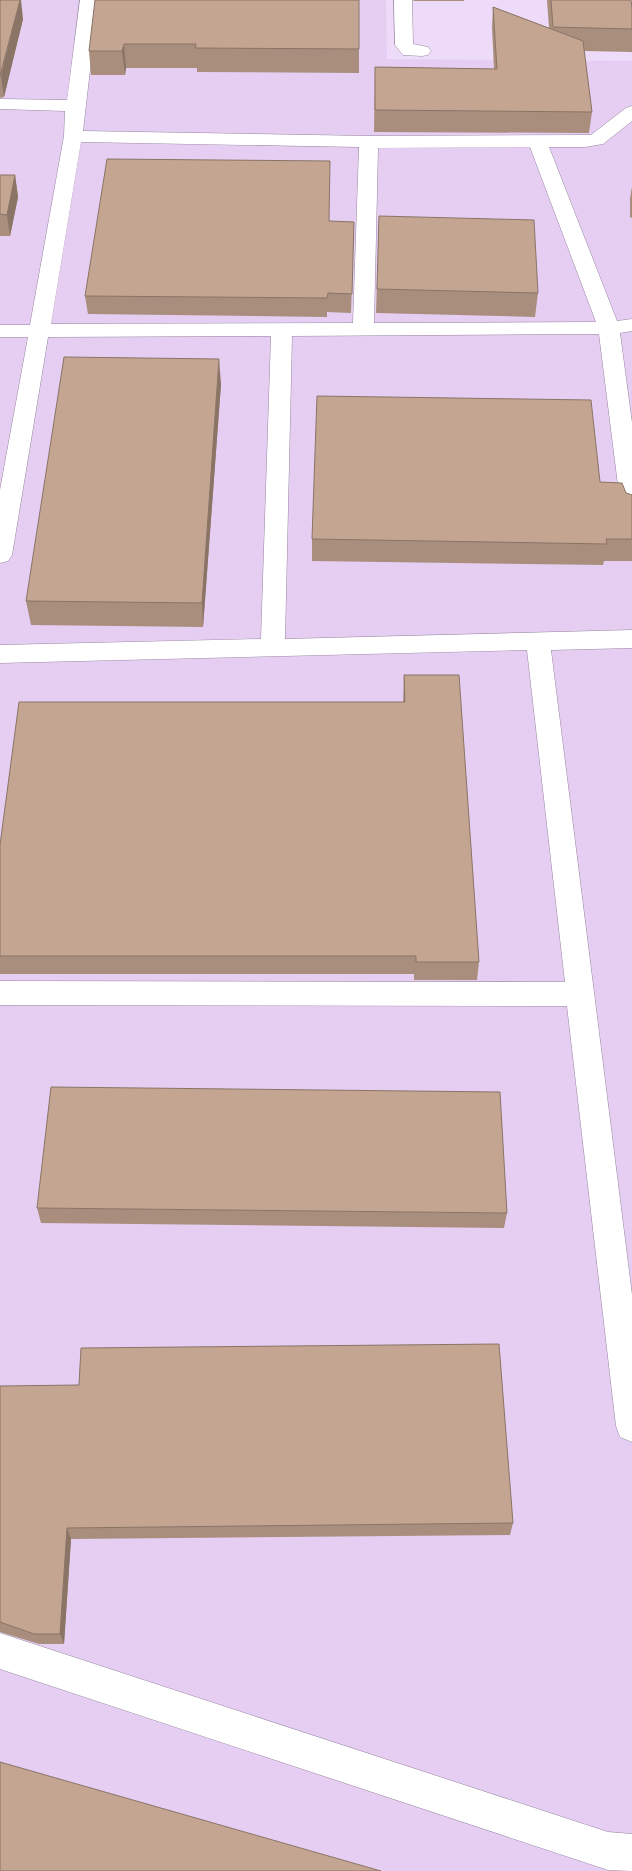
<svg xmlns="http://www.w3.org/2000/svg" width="632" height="1871" viewBox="0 0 632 1871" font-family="Arial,sans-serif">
	<rect width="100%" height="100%" fill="#eedbf9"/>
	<polygon fill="#e5cef2" points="0,0 386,0 387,59 632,61 632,1871 0,1871"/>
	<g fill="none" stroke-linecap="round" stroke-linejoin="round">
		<g stroke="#9786a1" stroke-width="1">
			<g id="minor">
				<path d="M80 0H98L83 131 369 136 585 135H591L626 108 632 106V121L603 144 585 147H549L617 321 632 319V331L620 333 632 423V517L624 514 621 509 599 334 292 336 285 639 632 630V648L551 650 632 1295V1442L620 1437 616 1426 567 1006 0 1005V981L565 982 527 650 0 663V645L261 639 271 336 48 337 12 555 8 561 0 563V490L28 337H0V325H30L64 136 65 111 0 109V99L67 100ZM81 142 359 147 353 323 51 324ZM530 147 596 322 374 323 378 148Z"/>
				<polygon points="394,0 412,0 413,44 428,47 431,51 428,55 422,56 403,55 395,45"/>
				<polygon points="0,1633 608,1832 632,1834 632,1871 608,1870 0,1669"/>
			</g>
		</g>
		<use href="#minor" fill="#fff" fill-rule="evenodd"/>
	</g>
	<g fill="#a98e7e">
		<polygon points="0,0 23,19 4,97 0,98"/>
		<polygon points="95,0 359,49 359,73 197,72 197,68 126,68 125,75 91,75 89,51"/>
		<polygon points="413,0 464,0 464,1 414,1"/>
		<polygon points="547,0 631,0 632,8 632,52 584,51 592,112 589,133 374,132 375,67 494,69 492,28 493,7 549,28"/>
		<polygon points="0,175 15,175 18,197 10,236 0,236"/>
		<polygon points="632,187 632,218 630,217 630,198"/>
		<polygon points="379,216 538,293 535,317 376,313"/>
		<polygon points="329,221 354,222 351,313 327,312 327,317 88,314 85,296"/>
		<polygon points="221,384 203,627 31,625 26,601"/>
		<polygon points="600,482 632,495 632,561 604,561 603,565 312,561 312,539"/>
		<polygon points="404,675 479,962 477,980 414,980 414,974 0,974 0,845 403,702"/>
		<polygon points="37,1208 507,1213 504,1228 41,1223"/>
		<polygon points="0,1386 513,1523 510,1535 71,1539 64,1644 39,1644 0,1632"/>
	</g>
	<g fill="#897466">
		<polygon points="20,0 21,0 23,19 4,97 1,76"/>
		<polygon points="124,44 126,68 125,75 122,51"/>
		<polygon points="15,175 18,197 10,236 7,215"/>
		<polygon points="219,359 221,384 203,627 202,603"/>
		<polygon points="67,1528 71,1539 64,1644 60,1634"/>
	</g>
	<g fill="#c4a592" stroke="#897466">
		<polygon points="0,0 20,0 0,76"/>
		<polygon points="95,0 359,0 359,49 195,48 196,44 124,44 122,51 89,51"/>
		<polygon points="551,0 631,0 632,8 632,29 553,27"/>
		<polygon points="493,7 583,41 592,112 375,110 375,67 497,69"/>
		<polygon points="107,159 330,161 329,221 354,222 352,294 328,293 327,298 85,296"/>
		<polygon points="0,175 15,175 7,215 0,214"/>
		<polygon points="379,216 534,220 538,293 377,289"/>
		<polygon points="64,357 219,359 202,603 26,601"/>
		<polygon points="317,396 591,400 600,482 622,483 626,493 632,495 632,539 606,539 607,544 312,539"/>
		<polygon points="404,675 459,675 479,962 416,962 416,956 0,956 0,845 19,702 405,702"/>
		<polygon points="51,1087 500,1092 507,1213 37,1208"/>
		<polygon points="499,1344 513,1523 67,1528 60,1634 34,1634 0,1622 0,1386 79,1385 81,1348"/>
		<polygon points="0,1762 381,1871 0,1871"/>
	</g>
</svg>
